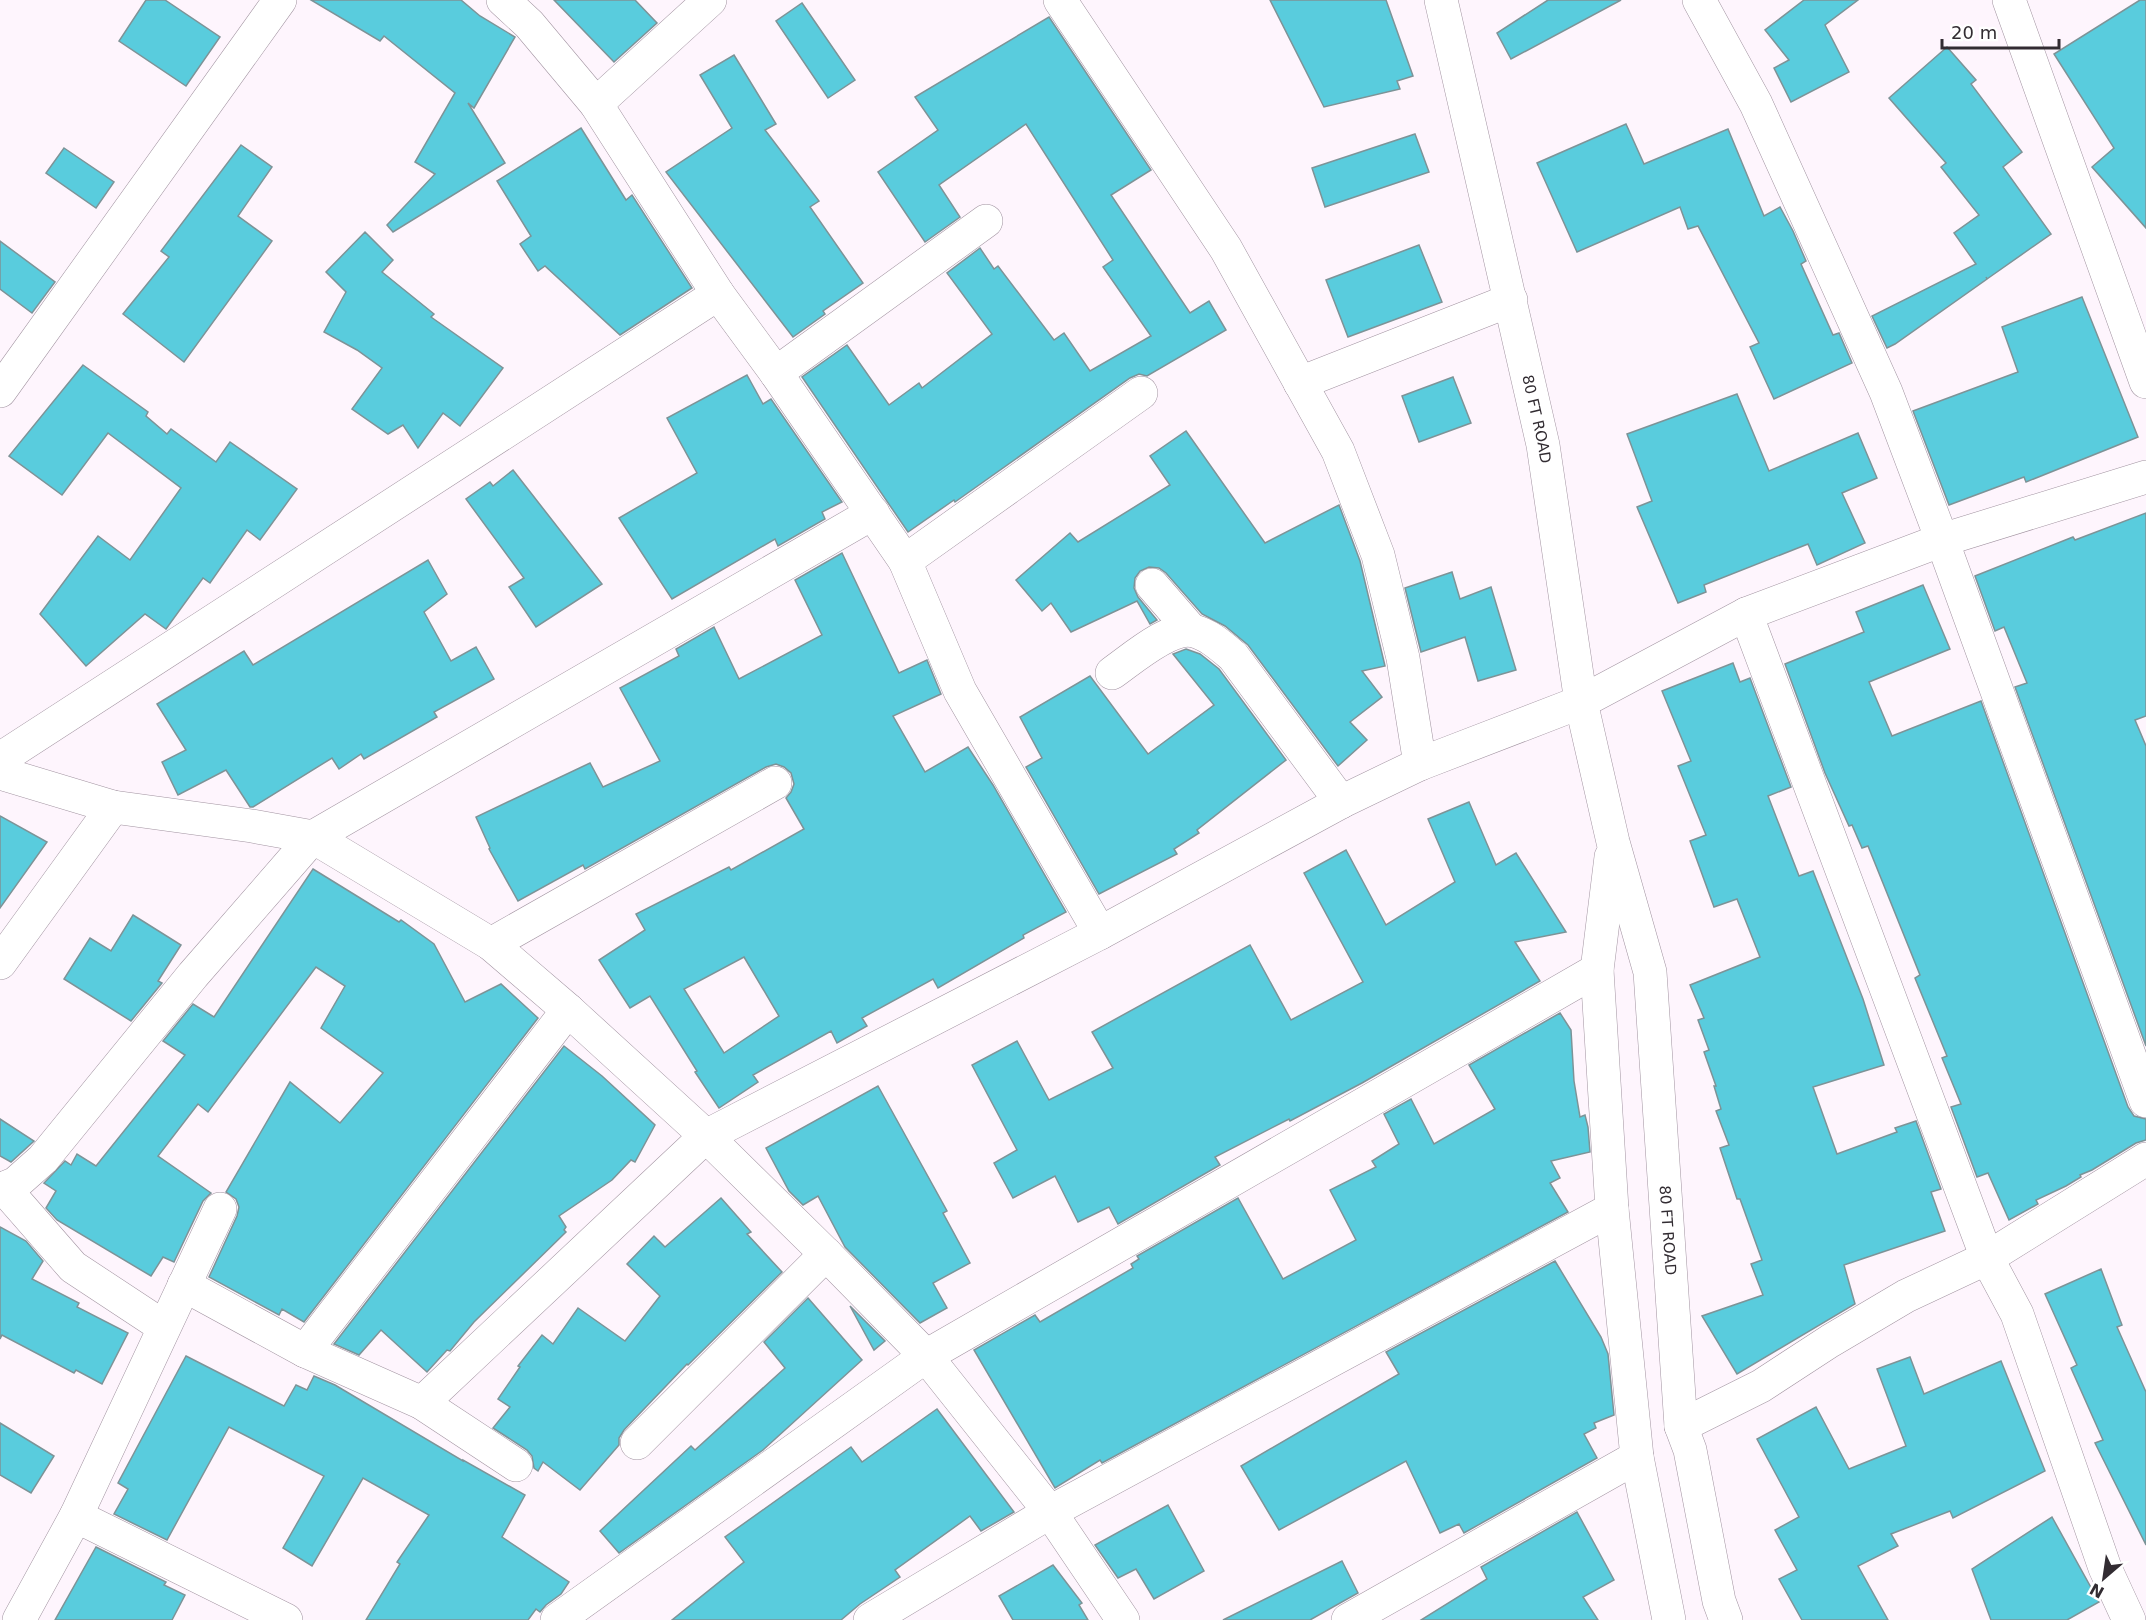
<svg xmlns="http://www.w3.org/2000/svg" width="2146" height="1620" viewBox="0 0 2146 1620" font-family="'DejaVu Sans',sans-serif">
	<rect width="100%" height="100%" fill="#fef5fd"/>
	<g fill="#59ccdd" stroke="#7d9397" stroke-width="1.5" fill-rule="evenodd">
		<polygon points="146,0 165,0 220,37 186,86 119,41"/>
		<polygon points="311,0 461,0 480,16 515,37 474,108 468,103 505,163 393,232 387,225 435,174 415,162 455,93 384,36 380,41"/>
		<polygon points="554,0 635,0 657,23 614,62"/>
		<polygon points="1270,0 1386,0 1413,76 1397,81 1400,89 1324,107"/>
		<polygon points="1548,0 1621,0 1511,59 1497,33"/>
		<polygon points="1804,0 1858,0 1825,25 1849,72 1791,102 1774,68 1789,60 1765,30"/>
		<polygon points="2140,0 2146,0 2146,228 2092,167 2114,148 2054,54"/>
		<polygon points="802,3 855,80 828,98 776,21"/>
		<polygon points="1049,17 1151,170 1111,195 1190,313 1209,301 1226,330 1147,376 1139,374 1130,378 955,502 954,500 908,532 802,377 847,345 889,405 919,383 922,388 992,334 947,273 980,248 994,269 998,266 1054,340 1064,333 1090,371 1151,336 1103,267 1113,260 1026,124 939,185 960,217 925,242 878,172 938,130 915,97"/>
		<polygon points="1947,47 1976,80 1971,84 2022,152 2003,167 2051,234 1987,279 1986,277 1987,279 1895,344 1887,348 1872,316 1976,264 1954,233 1979,215 1941,167 1946,163 1889,98"/>
		<polygon points="734,55 776,124 765,130 819,201 810,207 863,283 823,311 825,314 793,337 666,172 732,128 700,75"/>
		<polygon points="1626,124 1644,164 1728,129 1764,216 1780,207 1793,231 1806,261 1801,264 1833,335 1839,333 1852,363 1774,399 1750,347 1759,343 1698,226 1688,229 1680,207 1577,252 1537,163"/>
		<polygon points="581,128 626,200 632,195 692,288 620,335 545,266 538,271 520,244 531,236 497,181"/>
		<polygon points="1415,134 1429,172 1325,207 1312,168"/>
		<polygon points="241,145 272,167 238,216 272,241 184,362 123,314 169,257 161,251"/>
		<polygon points="64,148 114,182 96,208 46,173"/>
		<polygon points="365,232 393,260 382,272 434,314 431,317 503,368 460,426 443,413 418,448 403,425 388,434 352,409 382,368 357,350 324,332 346,292 326,272"/>
		<polygon points="0,241 55,282 32,313 0,289"/>
		<polygon points="1419,245 1442,302 1348,337 1326,280"/>
		<polygon points="2082,297 2138,437 2026,482 2024,477 1949,505 1913,411 2018,372 2002,327"/>
		<polygon points="83,365 148,412 146,416 167,434 171,429 216,462 230,442 297,489 260,540 247,530 210,583 203,578 166,629 145,614 86,666 40,614 98,536 130,560 181,488 108,433 62,495 9,456"/>
		<polygon points="747,375 763,404 771,399 842,502 822,512 825,519 778,546 775,539 672,599 619,518 697,473 667,418"/>
		<polygon points="1453,377 1471,423 1419,442 1402,396"/>
		<polygon points="1737,394 1769,471 1858,433 1877,478 1842,493 1865,543 1817,565 1808,544 1704,585 1706,592 1678,603 1637,507 1652,501 1627,434"/>
		<polygon points="1186,431 1265,543 1339,505 1360,561 1385,666 1362,671 1382,697 1350,722 1367,740 1338,766 1248,645 1225,626 1202,614 1166,573 1159,568 1149,567 1140,571 1135,578 1134,588 1138,597 1157,620 1150,624 1137,601 1071,632 1051,603 1042,611 1016,580 1070,533 1078,542 1170,485 1150,456"/>
		<polygon points="513,470 602,584 536,627 509,587 524,578 466,499 490,482 493,486"/>
		<polygon points="2146,513 2146,716 2135,720 2146,746 2146,1046 2015,687 2027,683 2004,627 1995,631 1975,576 2073,537 2075,540"/>
		<path d="M842 553 899 673 927 660 941 694 893 716 925 772 968 747 993 785 1066 912 1023 935 1024 938 938 988 933 979 862 1018 867 1026 837 1043 831 1031 753 1075 758 1082 719 1108 695 1072 697 1071 650 996 630 1008 599 960 645 930 636 914 729 867 731 870 804 829 786 798 791 792 794 784 791 773 784 767 776 764 766 767 585 869 583 865 518 901 489 849 490 848 476 817 590 763 603 787 660 761 620 688 679 656 676 649 714 627 739 679 822 635 795 580ZM744 957 779 1016 724 1053 684 989Z"/>
		<polygon points="428,560 447,594 424,612 451,661 476,647 494,679 434,712 437,717 364,759 361,754 339,769 332,758 253,807 250,807 226,770 178,795 162,762 186,750 157,704 244,651 253,665"/>
		<polygon points="1452,572 1460,599 1491,587 1516,670 1478,681 1465,637 1421,652 1405,588"/>
		<polygon points="1923,585 1950,649 1869,682 1892,736 1981,701 2128,1107 2134,1116 2146,1119 2146,1140 2136,1143 2092,1170 2080,1175 2081,1177 2066,1186 2036,1200 2038,1204 2009,1220 1988,1173 1977,1177 1951,1107 1961,1104 1942,1058 1947,1056 1915,978 1920,975 1868,846 1862,848 1852,825 1849,826 1825,773 1785,664 1864,632 1856,612"/>
		<polygon points="1186,649 1200,654 1219,669 1286,760 1197,830 1199,833 1174,849 1177,854 1099,894 1026,767 1042,758 1020,717 1090,676 1148,754 1214,705 1173,654"/>
		<polygon points="1733,663 1740,682 1750,678 1791,787 1768,796 1799,876 1813,871 1863,999 1884,1065 1813,1087 1837,1154 1897,1132 1895,1128 1916,1121 1941,1189 1931,1192 1945,1231 1844,1265 1855,1304 1737,1374 1702,1316 1763,1295 1751,1264 1762,1260 1740,1199 1737,1199 1720,1148 1729,1145 1716,1111 1721,1109 1714,1086 1716,1086 1704,1052 1709,1050 1698,1020 1704,1018 1690,985 1760,957 1737,899 1714,907 1690,841 1706,835 1678,766 1691,761 1662,691"/>
		<polygon points="1469,802 1496,865 1516,853 1566,932 1515,942 1540,981 1362,1083 1290,1121 1289,1119 1215,1157 1220,1165 1118,1224 1109,1207 1078,1222 1055,1176 1013,1198 994,1163 1017,1150 972,1065 1017,1041 1049,1100 1113,1068 1092,1032 1250,945 1291,1020 1363,982 1304,873 1346,850 1386,925 1455,882 1428,819"/>
		<polygon points="0,816 47,842 0,908"/>
		<polygon points="313,869 399,922 401,920 434,944 465,1002 501,984 538,1018 304,1322 282,1309 279,1315 209,1277 237,1216 239,1207 236,1199 226,1192 290,1082 340,1123 383,1073 321,1028 345,986 316,967 208,1112 198,1104 158,1156 211,1193 203,1201 174,1262 163,1257 151,1276 57,1220 46,1208 56,1191 44,1183 65,1161 71,1165 77,1154 96,1166 185,1055 163,1041 193,1004 214,1017"/>
		<polygon points="133,915 181,945 158,981 162,983 131,1021 64,979 90,938 111,951"/>
		<polygon points="1560,1013 1571,1030 1574,1081 1580,1117 1585,1115 1588,1127 1590,1152 1551,1161 1560,1178 1550,1183 1568,1212 1102,1463 1100,1460 1055,1488 974,1350 1035,1315 1040,1322 1133,1268 1131,1264 1139,1259 1137,1256 1238,1198 1283,1279 1356,1240 1330,1190 1376,1167 1372,1161 1399,1144 1384,1114 1411,1099 1434,1144 1495,1109 1469,1065"/>
		<polygon points="564,1046 602,1076 655,1125 635,1162 631,1160 612,1180 559,1216 566,1227 564,1230 566,1232 474,1322 450,1351 447,1350 427,1372 381,1330 359,1355 334,1344"/>
		<polygon points="878,1086 947,1211 943,1213 970,1263 933,1283 947,1308 920,1323 845,1247 818,1196 803,1205 789,1191 766,1148"/>
		<polygon points="0,1119 34,1141 11,1162 0,1156"/>
		<polygon points="721,1198 751,1232 747,1234 782,1272 688,1365 687,1364 624,1430 619,1438 619,1445 580,1490 543,1462 538,1471 534,1468 532,1456 527,1450 493,1428 510,1407 498,1399 520,1367 518,1366 542,1335 553,1344 578,1308 625,1341 660,1296 627,1264 654,1236 665,1247"/>
		<polygon points="0,1227 26,1241 43,1261 32,1279 79,1303 77,1307 128,1333 102,1384 76,1370 74,1373 2,1335 0,1339"/>
		<polygon points="1555,1261 1601,1337 1608,1354 1614,1415 1594,1423 1596,1428 1584,1434 1597,1458 1464,1533 1459,1524 1440,1533 1406,1461 1279,1530 1241,1466 1399,1374 1386,1352"/>
		<polygon points="2101,1269 2122,1325 2117,1327 2146,1392 2146,1545 2095,1443 2103,1440 2071,1368 2077,1365 2045,1294"/>
		<polygon points="808,1298 862,1360 763,1450 619,1553 600,1531 691,1446 695,1450 785,1368 764,1342"/>
		<polygon points="850,1306 885,1341 874,1350"/>
		<polygon points="186,1356 284,1406 296,1385 307,1390 314,1376 335,1385 463,1461 463,1460 525,1495 502,1537 569,1582 561,1594 546,1605 540,1612 536,1609 528,1620 366,1620 400,1564 397,1562 429,1515 363,1478 312,1566 283,1548 324,1476 229,1427 167,1540 114,1514 128,1489 118,1483"/>
		<polygon points="1910,1357 1924,1394 2001,1361 2045,1471 1953,1518 1950,1511 1891,1534 1898,1546 1858,1566 1888,1620 1802,1620 1779,1579 1797,1570 1775,1530 1799,1517 1757,1439 1816,1407 1849,1469 1906,1446 1877,1369"/>
		<polygon points="937,1409 1014,1512 981,1531 970,1516 895,1570 900,1577 860,1604 841,1620 672,1620 744,1562 725,1537 851,1447 862,1462"/>
		<polygon points="0,1423 54,1456 31,1493 0,1475"/>
		<polygon points="1168,1505 1204,1571 1154,1599 1136,1569 1118,1578 1095,1545"/>
		<polygon points="1577,1512 1614,1580 1583,1597 1598,1620 1421,1620 1487,1579 1481,1567"/>
		<polygon points="2052,1517 2099,1602 2067,1620 1991,1620 1972,1569"/>
		<polygon points="96,1547 166,1582 164,1585 185,1595 172,1620 55,1620"/>
		<polygon points="1342,1561 1358,1593 1310,1620 1223,1620"/>
		<polygon points="1053,1565 1082,1603 1079,1605 1088,1620 1013,1620 999,1596"/>
	</g>
	<g fill="none" stroke-linecap="round" stroke-linejoin="round">
		<g stroke="#a294a1" stroke-width="34">
			<g id="minor">
				<polyline points="503,0 529,24 596,104 718,294 776,373 905,561 960,691 1100,933"/>
				<polyline points="1060,0 1226,249 1338,451 1378,555 1403,658 1420,764"/>
				<polyline points="1699,0 1756,104 1886,392 1942,540 2146,1101"/>
				<polyline points="2009,0 2146,382"/>
				<polyline points="596,104 710,0"/>
				<polyline points="776,373 986,221"/>
				<polyline points="1300,383 1511,300"/>
				<polyline points="0,391 280,0"/>
				<polyline points="905,561 1141,393"/>
				<polyline points="1152,585 1191,630"/>
				<polyline points="1746,614 1987,1258 2017,1314 2105,1568 2129,1620"/>
				<path d="M1112 673C1131 660 1170 625 1194 631 1209 635 1221 646 1233 656L1341 802"/>
				<polyline points="0,759 718,294"/>
				<polyline points="0,773 113,807 252,826 313,837 491,944 568,1010 706,1136 826,1254 926,1356 1050,1512 1123,1620"/>
				<polyline points="491,944 775,783"/>
				<polyline points="0,963 113,807"/>
				<polyline points="4,1188 73,1267 164,1327"/>
				<polyline points="0,1190 16,1183 43,1159 193,975 313,837 873,513"/>
				<polyline points="184,1285 305,1351 422,1403 516,1465"/>
				<polyline points="305,1351 568,1010"/>
				<polyline points="422,1403 706,1136 1100,933 1341,802 1420,764 1581,702 1746,614 1942,540 2146,477"/>
				<polyline points="1681,1426 1761,1386 1830,1341 1906,1296 1987,1258 2146,1159"/>
				<polyline points="637,1443 826,1254"/>
				<polyline points="76,1516 286,1620"/>
				<polyline points="19,1620 76,1516 220,1209"/>
				<polyline points="557,1620 926,1356 1597,970"/>
				<polyline points="870,1620 1050,1512 1612,1209"/>
				<polyline points="1348,1620 1637,1457"/>
			</g>
		</g>
		<g stroke="#a294a1" stroke-width="34">
			<g id="tertiary">
				<path id="s1" d="M1441 0 1543 445 1581 702 1613 842 1650 972 1681 1426 1690 1450 1719 1601 1726 1620"/>
				<polyline points="1611,857 1597,970 1612,1209 1637,1457 1669,1620"/>
			</g>
		</g>
		<use href="#minor" stroke="#fff" stroke-width="33"/>
		<use href="#tertiary" stroke="#fff" stroke-width="33"/>
	</g>
	<g text-anchor="middle" stroke-width="5" stroke-linejoin="round" paint-order="stroke">
		<g font-size="15" fill="#322c32" stroke="#fff">
			<text dy="5" stroke="none"><textPath href="#s1" startOffset="430">80 FT ROAD</textPath></text>
			<text dy="5" stroke="none"><textPath href="#s1" startOffset="1254">80 FT ROAD</textPath></text>
		</g>
	</g>
	<g transform="translate(2104 1578) rotate(209)" stroke="#ffffff" stroke-width="4.5" paint-order="stroke">
	<path d="M0-4.5L10 22L0 15L-10 22Z" fill="#322c32"/>
	<text y="-9" font-size="16" font-weight="bold" text-anchor="middle" fill="#322c32">N</text>
	</g>
	<path d="M1942 39v9h117v-9" fill="none" stroke="#322c32" stroke-width="3"/>
	<text x="1951" y="39" font-size="18" fill="#322c32" stroke="#ffffff" stroke-width="4.5" paint-order="stroke">20 m</text>
</svg>
